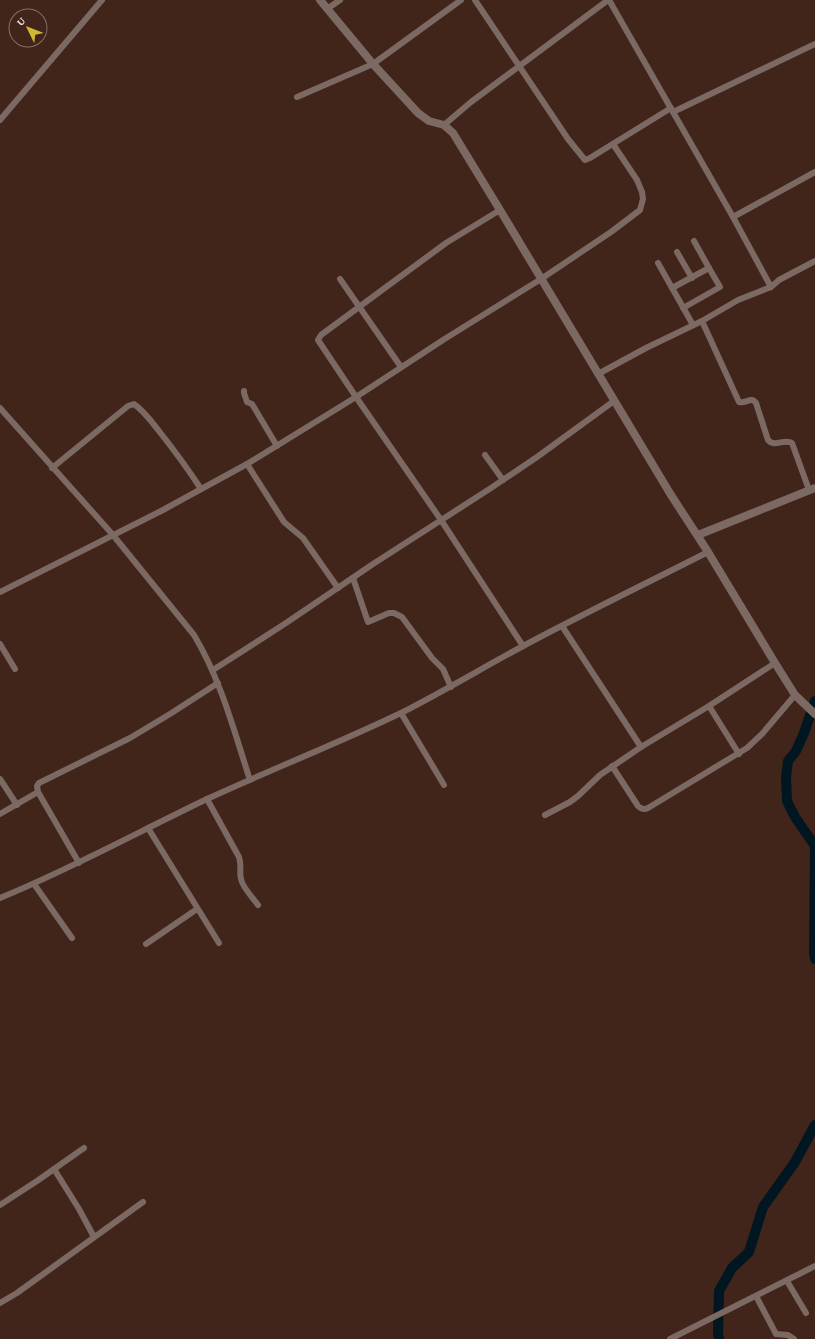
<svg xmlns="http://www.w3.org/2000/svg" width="815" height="1339" viewBox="0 0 815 1339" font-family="'Crimson Pro',serif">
	<rect width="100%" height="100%" fill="#41251b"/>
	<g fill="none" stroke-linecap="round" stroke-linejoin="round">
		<g stroke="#001620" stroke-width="10">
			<polyline points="815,701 804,733 796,751 788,761 786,777 787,801 795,817 815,846 814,954 815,959"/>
			<polyline points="719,1339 718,1334 719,1291 732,1268 749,1252 763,1207 795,1162 815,1125"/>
		</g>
		<g stroke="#7d6963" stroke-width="6">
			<polyline points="475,0 568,139 585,160 590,158 671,108"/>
			<polyline points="609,0 733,217 771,287 779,280 815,261"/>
			<polyline points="327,9 340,0"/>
			<polyline points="297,97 373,64 461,0"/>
			<polyline points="673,112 815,44"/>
			<polyline points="0,120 102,0"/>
			<polyline points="444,125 471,102 608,0"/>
			<polyline points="500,210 446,243 321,335 318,340 356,397 441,520 523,646"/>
			<polyline points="733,217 815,172"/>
			<polyline points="677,252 692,278"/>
			<polyline points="658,263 693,325"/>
			<polyline points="340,279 401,367"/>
			<polyline points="672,288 709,268 694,241"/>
			<polyline points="683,308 720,287 709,268"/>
			<path d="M702 321 739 402C746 404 751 396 756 403L768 440C775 448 784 438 792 443L809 490"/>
			<polyline points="598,374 646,348 702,321 738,300 771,287"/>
			<polyline points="244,391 244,393 247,402 252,404 277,446"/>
			<path d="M0 408 113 535 194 635C221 680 234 731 250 780"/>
			<polyline points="485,455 503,480"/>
			<polyline points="247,464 284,522 303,538 338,588"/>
			<path d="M52 468 128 406 134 404C144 411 152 422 159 431 174 450 188 469 201 489"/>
			<polyline points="353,578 368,622 389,613 394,613 402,617 432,658 443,669 451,687"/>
			<polyline points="0,592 163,510 247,464 356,397 443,340 541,279 611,232 640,210 643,199 642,192 637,180 613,144"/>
			<polyline points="562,626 641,747"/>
			<polyline points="0,644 15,669"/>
			<polyline points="213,670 286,623 373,564 491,488 537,457 614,401"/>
			<polyline points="709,706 739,754"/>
			<polyline points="401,713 444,785"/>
			<path d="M612 766 638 806C641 809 644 810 648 808L747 748 762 734 795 695"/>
			<polyline points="0,779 17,805"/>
			<path d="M207 799 239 857C242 866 239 871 241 879 242 887 254 899 258 905"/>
			<polyline points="0,814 38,792"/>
			<polyline points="545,815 570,802 578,796 600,775 641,747 709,706 775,663"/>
			<polyline points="148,828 219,943"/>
			<polyline points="79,863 38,792 37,786 39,783 130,738 170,714 218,683"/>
			<polyline points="34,884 72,938"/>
			<path d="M0 898C71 869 138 832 207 799 272 769 339 743 403 712 444 691 484 667 525 645 585 613 647 583 708 552"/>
			<polyline points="146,944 197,909"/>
			<polyline points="54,1169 79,1209 94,1237"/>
			<polyline points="0,1205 37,1181 84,1148"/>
			<polyline points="787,1281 806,1313"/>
			<polyline points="756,1296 776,1334 788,1335 794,1339"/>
			<polyline points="0,1303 17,1293 143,1202"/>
			<polyline points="670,1339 815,1266"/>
		</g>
		<g stroke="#7d6963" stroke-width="8">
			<polyline points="320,0 373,64 418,113 429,121 444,125 453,133 500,210 671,495 708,552 775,663 795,695 815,714"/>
			<polyline points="698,535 815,488"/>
		</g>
	</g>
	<g transform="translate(28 28) rotate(313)"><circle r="19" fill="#41251b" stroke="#876f66"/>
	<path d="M0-3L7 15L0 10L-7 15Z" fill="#d2b736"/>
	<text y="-6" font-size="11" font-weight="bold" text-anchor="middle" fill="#f1ded7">U</text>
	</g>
</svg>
